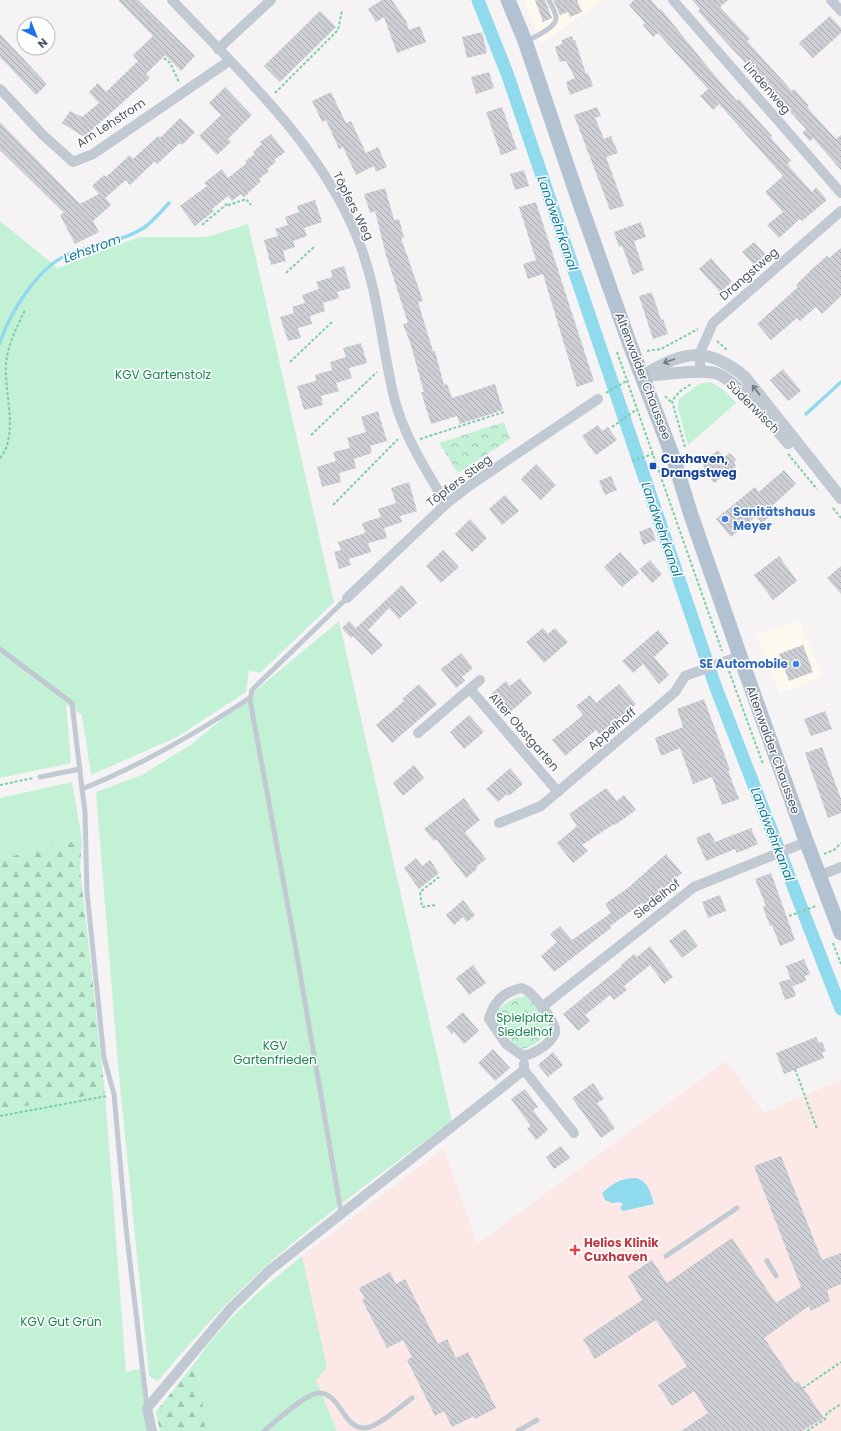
<svg xmlns="http://www.w3.org/2000/svg" width="841" height="1431" viewBox="0 0 841 1431" font-family="Poppins,sans-serif">
	<defs>
		<pattern id="forest-firs" width="22" height="20" patternUnits="userSpaceOnUse"><rect width="22" height="20" fill="#c3f1d5"/><path d="M5 1l3.5 6h-7zM16 11l3.5 6h-7z" fill="#a0c6b0"/></pattern>
		<pattern id="park-crowns" width="20" height="18" patternUnits="userSpaceOnUse"><rect width="20" height="18" fill="#c3f1d5"/><path d="M2 6a3 3 0 1 1 6 0M12 15a3 3 0 1 1 6 0" fill="none" stroke="#a0c6b0"/></pattern>
		<pattern id="building-back-hatch" width="6" height="6" patternUnits="userSpaceOnUse"><rect width="6" height="6" fill="#cdcfd5"/><path d="M-1 5l2 2M0 0l6 6M5-1l2 2" fill="none" stroke="#a8abb0"/></pattern>
	</defs>
	<rect width="100%" height="100%" fill="#f5f3f3"/>
	<g fill="#fdf9ef">
		<polygon points="524,0 603,0 542,44"/>
		<polygon points="799,620 823,676 780,694 756,634"/>
	</g>
	<polygon fill="#fce8e6" points="726,1061 764,1113 841,1080 841,1431 337,1431 316,1380 327,1367 302,1256 444,1148 477,1244"/>
	<g fill="#c3f1d5">
		<polygon points="0,221 58,268 139,237 207,237 248,224 334,602 260,673 249,670 246,692 177,737 91,775 82,715 66,704 71,763 0,778"/>
		<path d="M709 382C721 386 728 394 736 403L688 445 678 408V400L699 384Z"/>
		<path d="M339 621 452 1121C388 1168 325 1214 266 1266 227 1301 191 1341 158 1381L149 1376 118 1065 96 792 142 775 192 744Z"/>
		<polygon points="72,782 82,839 0,859 0,798"/>
		<polygon points="105,1093 126,1372 140,1369 149,1431 0,1431 0,1110"/>
		<path d="M302 1256 327 1367 316 1380 337 1431H206L197 1360C225 1319 264 1287 302 1256Z"/>
	</g>
	<g fill="url(#forest-firs)">
		<polygon points="82,839 80,868 105,1093 0,1110 0,859"/>
		<polygon points="197,1360 206,1431 160,1431 156,1412"/>
	</g>
	<g fill="url(#park-crowns)">
		<polygon points="504,422 510,439 458,473 439,443"/>
		<path d="M528 996C533 1003 542 1011 546 1019 553 1034 534 1047 522 1049 509 1041 497 1026 495 1012 506 1002 513 997 528 996Z"/>
	</g>
	<path fill="#90daee" d="M636 1178C649 1182 650 1192 654 1204L623 1211 620 1208 623 1204 620 1202 612 1203 605 1200 602 1193C615 1182 619 1179 636 1178Z"/>
	<g fill="none" stroke-linecap="round" stroke-linejoin="round">
		<g stroke="#90daee" stroke-width="3.5">
			<path d="M0 343C9 314 37 269 65 256 90 244 121 243 145 227 154 220 161 212 169 203"/>
			<polyline points="806,414 841,382"/>
		</g>
		<polyline stroke="#90daee" stroke-width="13" points="478,0 508,76 716,688 841,1009"/>
	</g>
	<g fill="url(#building-back-hatch)">
		<polygon points="118,0 138,0 195,56 181,71 165,55 146,74 150,78 84,137 62,123 70,111 82,117 99,103 89,92 98,83 106,92 138,61 133,55 153,36"/>
		<polygon points="382,0 392,0 406,21 409,30 420,26 426,42 397,53 384,17 376,22 368,9"/>
		<polygon points="535,0 545,0 552,18 543,22"/>
		<polygon points="553,0 577,0 582,12 570,17 568,12 560,15"/>
		<polygon points="634,0 651,0 660,10 661,9 711,71 737,101 739,99 772,136 771,138 791,161 787,164 812,192 816,187 827,200 802,221 800,219 779,238 767,225 783,212 765,192 783,176 719,104 713,110 700,96 708,89 658,33 653,37 643,25 645,23 629,5"/>
		<polygon points="692,0 728,0 720,7 750,39 747,41 792,91 794,89 809,106 807,107 836,139 841,135 841,170 813,138 810,141 802,133 806,129 714,29 698,11 700,9"/>
		<polygon points="320,11 336,27 280,82 264,66"/>
		<polygon points="830,16 841,28 841,33 813,58 799,43"/>
		<polygon points="482,32 487,53 467,58 462,37"/>
		<polygon points="0,34 47,84 36,95 0,57"/>
		<polygon points="572,36 573,40 575,40 586,74 588,73 593,86 570,95 566,82 575,78 566,61 560,62 555,47 562,44 562,40"/>
		<polygon points="489,72 494,88 476,94 471,77"/>
		<polygon points="225,87 252,115 228,139 231,142 217,155 199,136 221,115 209,103"/>
		<polygon points="331,92 346,123 351,121 366,153 378,147 387,167 376,172 374,166 356,175 343,147 339,149 326,120 322,122 312,101"/>
		<polygon points="502,107 517,149 501,155 486,112"/>
		<polygon points="597,107 601,116 595,118 604,139 611,136 618,153 606,157 624,206 610,210 574,115"/>
		<polygon points="180,118 195,132 182,145 180,143 157,164 155,161 130,185 126,180 105,198 111,205 93,221 99,232 75,244 60,215 64,213 0,150 0,122 80,204 99,194 92,186 104,175 106,177 130,155 133,159 158,136 160,138"/>
		<polygon points="271,134 285,152 274,160 276,162 267,169 269,171 259,179 261,181 244,197 241,194 232,201 228,196 212,209 214,211 195,226 180,206 207,186 204,183 222,169 228,178 247,163 245,161 255,154 253,152 262,144 260,142"/>
		<polygon points="524,170 529,186 515,190 510,174"/>
		<polygon points="385,188 394,220 399,219 404,238 401,238 423,301 418,302 433,351 435,351 444,385 447,384 452,398 495,384 503,410 460,424 457,416 431,424 421,392 424,392 410,342 403,324 408,323 386,255 375,211 370,213 364,194"/>
		<polygon points="315,200 322,222 304,228 307,236 293,241 295,247 283,251 286,261 271,265 264,240 278,236 275,229 288,225 285,217 299,212 297,206"/>
		<polygon points="536,202 594,381 577,387 543,274 528,279 523,264 536,260 519,207"/>
		<polygon points="641,222 646,237 634,241 644,270 633,275 622,246 619,247 614,232"/>
		<polygon points="754,242 767,256 755,266 742,252"/>
		<polygon points="841,248 841,296 822,314 816,307 800,321 797,318 771,340 757,324 798,287 796,285 813,268 827,256 829,258"/>
		<polygon points="711,258 732,282 720,292 699,269"/>
		<polygon points="344,266 351,288 337,292 339,298 323,303 325,311 310,316 312,324 298,328 301,338 288,341 280,317 294,313 292,307 305,303 302,295 319,289 316,282 332,277 331,270"/>
		<polygon points="652,292 661,320 663,319 668,334 653,339 639,296"/>
		<polygon points="361,343 367,363 349,368 352,378 336,383 339,391 321,396 323,405 304,410 297,386 316,381 315,375 332,370 330,362 346,357 343,348"/>
		<polygon points="783,369 801,391 788,401 770,380"/>
		<polygon points="378,411 387,441 370,446 372,453 354,459 356,468 339,473 341,482 322,487 317,467 336,461 333,452 350,448 347,438 366,432 361,417"/>
		<polygon points="598,425 602,431 608,427 617,440 596,455 582,436"/>
		<polygon points="718,450 724,457 730,453 736,460 734,462 736,467 714,483 705,471 702,462"/>
		<polygon points="536,464 556,485 541,500 521,479"/>
		<polygon points="784,470 796,484 772,506 776,511 762,523 756,516 731,537 716,519 755,487 759,492"/>
		<polygon points="611,476 617,490 605,495 599,481"/>
		<polygon points="409,482 417,511 400,516 402,522 384,528 387,538 368,543 371,552 349,559 351,565 339,569 334,552 341,550 338,542 365,533 362,523 381,517 378,509 396,503 391,488"/>
		<polygon points="505,495 519,511 502,525 489,509"/>
		<polygon points="470,519 487,538 472,552 455,534"/>
		<polygon points="651,527 656,540 643,545 639,532"/>
		<polygon points="443,550 459,567 441,583 426,566"/>
		<polygon points="620,552 639,573 622,587 604,567"/>
		<polygon points="779,556 797,581 773,600 754,575"/>
		<polygon points="650,560 662,574 652,583 640,569"/>
		<polygon points="841,566 841,594 827,578"/>
		<polygon points="402,585 417,603 399,619 389,608 368,630 383,645 372,655 353,636 351,638 342,628 349,621 356,628"/>
		<polygon points="543,628 548,634 555,628 568,642 544,663 526,642"/>
		<polygon points="658,630 669,643 654,657 669,675 659,684 643,664 633,673 622,661"/>
		<polygon points="803,645 813,672 789,681 779,654"/>
		<polygon points="461,653 473,668 462,677 465,681 456,688 441,669"/>
		<polygon points="520,678 532,693 508,714 491,694 506,681 510,686"/>
		<polygon points="419,684 437,704 392,743 376,725 404,701 402,699"/>
		<polygon points="619,684 636,704 599,734 596,730 565,756 552,740 583,715 576,706 590,695 596,703"/>
		<polygon points="704,699 730,770 728,771 739,799 722,805 712,777 693,784 680,748 661,756 655,738 683,727 677,709"/>
		<polygon points="825,711 832,729 811,736 804,719"/>
		<polygon points="469,715 484,732 464,749 450,732"/>
		<polygon points="822,747 841,799 841,813 828,818 805,753"/>
		<polygon points="414,765 424,778 403,796 393,783"/>
		<polygon points="510,768 523,784 509,796 507,794 498,802 486,789"/>
		<polygon points="606,788 617,801 624,795 636,810 615,825 614,824 582,845 588,851 573,863 557,843 577,826 569,814"/>
		<polygon points="464,798 480,820 465,832 486,859 476,867 477,869 466,878 436,839 434,841 424,829"/>
		<polygon points="751,828 758,844 737,853 735,849 706,861 696,838 710,832 715,842"/>
		<polygon points="666,854 682,873 644,905 642,903 610,926 611,928 554,972 541,956 557,942 550,934 560,926 572,940 611,913 605,904 629,887"/>
		<polygon points="416,858 422,866 430,860 439,873 419,889 404,868"/>
		<polygon points="771,873 795,940 780,946 772,925 770,926 763,907 766,906 755,879"/>
		<polygon points="720,895 726,911 708,918 702,902"/>
		<polygon points="463,900 475,915 467,922 463,917 454,925 446,915"/>
		<polygon points="685,929 698,946 682,958 669,941"/>
		<polygon points="650,946 673,977 664,984 650,965 624,986 627,990 614,1000 610,995 585,1015 590,1021 578,1031 563,1014 622,966 621,965 634,954 637,957"/>
		<polygon points="804,959 810,974 805,976 806,981 793,986 786,966"/>
		<polygon points="473,965 486,983 469,995 456,978"/>
		<polygon points="790,979 796,996 785,1000 779,982"/>
		<polygon points="463,1012 479,1031 464,1044 454,1032 452,1034 446,1027"/>
		<polygon points="816,1037 819,1043 822,1042 826,1051 822,1052 824,1058 784,1074 776,1053"/>
		<polygon points="493,1049 510,1068 495,1081 478,1063"/>
		<polygon points="553,1052 563,1065 548,1077 538,1065"/>
		<polygon points="593,1083 604,1099 597,1103 615,1128 601,1138 572,1098"/>
		<polygon points="525,1089 538,1107 533,1110 548,1130 536,1140 527,1128 531,1126 511,1099"/>
		<polygon points="561,1146 570,1158 554,1169 546,1157"/>
		<polygon points="781,1156 822,1260 841,1253 841,1284 827,1290 830,1301 811,1311 809,1306 764,1338 795,1383 798,1381 824,1418 802,1431 681,1431 708,1413 694,1391 672,1406 658,1385 687,1366 656,1320 595,1359 583,1339 642,1300 628,1276 652,1260 667,1283 732,1238 776,1303 801,1287 754,1166"/>
		<polygon points="390,1272 396,1284 405,1279 438,1344 447,1339 456,1358 468,1352 496,1408 475,1419 474,1416 452,1427 444,1411 435,1416 407,1360 412,1357 403,1340 387,1348 362,1300 365,1299 359,1288"/>
	</g>
	<g fill="none" stroke-linecap="round" stroke-linejoin="round">
		<g stroke="#7ad0a6" stroke-width="2" stroke-dasharray="3 2" stroke-linecap="butt">
			<polyline points="164,58 170,63 179,82"/>
			<polyline points="275,93 338,30 342,11"/>
			<polyline points="202,225 228,203 229,205 246,199 251,205"/>
			<polyline points="286,273 315,246"/>
			<polyline points="717,341 727,350"/>
			<polyline points="647,351 661,349 698,329"/>
			<polyline points="617,352 722,651"/>
			<polyline points="290,362 332,322"/>
			<polyline points="606,393 628,380"/>
			<polyline points="665,396 672,403"/>
			<polyline points="612,427 637,409"/>
			<polyline points="311,435 377,372"/>
			<polyline points="420,439 504,412"/>
			<polyline points="685,447 672,401 679,392 691,384"/>
			<polyline points="788,454 817,489"/>
			<path d="M0 458C21 433 1 386 7 356 10 340 18 325 25 310"/>
			<polyline points="632,461 653,454"/>
			<polyline points="333,505 398,439"/>
			<polyline points="833,508 841,518"/>
			<polyline points="729,671 763,764"/>
			<polyline points="0,785 33,778"/>
			<polyline points="824,854 834,850 841,843"/>
			<polyline points="435,905 422,907 420,892 439,877"/>
			<polyline points="789,916 816,906"/>
			<polyline points="833,943 841,964"/>
			<polyline points="795,1069 817,1129"/>
			<polyline points="0,1116 107,1096"/>
			<polyline points="803,1388 841,1362"/>
			<polyline points="807,1431 825,1419 827,1413 841,1404"/>
		</g>
		<g stroke="#c1cad2" stroke-width="5">
			<path d="M526 41C533 38 557 27 556 18 556 13 551 5 549 0"/>
			<polyline points="0,649 72,703 82,789"/>
			<polyline points="40,777 80,769"/>
			<polyline points="341,1212 296,950 250,700 252,690 347,598"/>
			<polyline points="666,1256 737,1208"/>
			<polyline points="767,1261 776,1276"/>
			<path d="M147 1407 126 1228 114 1094 104 1058 87 892 85 812 82 789C142 765 197 733 251 697"/>
			<path d="M264 1431C275 1422 306 1393 319 1393 341 1393 343 1430 366 1428 379 1426 401 1406 412 1398"/>
			<polyline points="518,1431 537,1420"/>
		</g>
		<g stroke="#c1cad2" stroke-width="10">
			<path d="M172 0C240 72 319 143 357 237 379 290 381 346 395 401 405 438 427 471 446 504"/>
			<polyline points="673,0 841,193"/>
			<polyline points="831,0 841,11"/>
			<polyline points="218,49 271,0"/>
			<polyline points="0,89 43,135 73,162 93,154 229,61"/>
			<polyline points="701,372 699,355 713,323 841,211"/>
			<polyline points="347,598 446,504 469,486 598,399"/>
			<polyline points="470,689 558,792"/>
			<polyline points="418,733 480,680"/>
			<polyline points="499,823 541,806 675,692 685,676 740,656"/>
			<polyline points="819,876 841,867"/>
			<path d="M521 988C524 989 527 990 529 992 536 998 558 1024 555 1033 551 1044 534 1054 523 1056L506 1044 489 1019C493 1003 504 992 521 988Z"/>
			<polyline points="542,1007 694,887 806,842"/>
			<polyline points="524,1064 524,1070 574,1133"/>
			<polyline points="152,1431 147,1408 231,1308 270,1270 524,1070"/>
		</g>
		<g stroke="#c1cad2" stroke-width="12">
			<path d="M643 376C682 350 708 346 745 377L841 498"/>
			<path d="M644 376C661 375 704 368 718 374 738 382 773 426 788 443"/>
		</g>
		<polyline stroke="#b3c2d1" stroke-width="15" points="508,0 525,41 578,198 629,342 674,460 691,515 740,656 805,838 841,933"/>
	</g>
	<defs><path id="oneway-shaft" d="M-6 0H5M1.5-3L5.5 0L1.5 3" fill="none" stroke-width="1.6" stroke-linecap="round" stroke-linejoin="round"/></defs>
	<g stroke="#6e7983">
		<use href="#oneway-shaft" transform="translate(669 361) rotate(160)"/>
		<use href="#oneway-shaft" transform="translate(756 390) rotate(-128)"/>
	</g>
	<rect fill="#1a4fb4" stroke="#fff" stroke-width="1.5" x="649" y="462" width="8" height="8" rx="2"/>
	<g fill="#3f7fe0" stroke="#fff" stroke-width="1.5">
		<circle cx="725" cy="519" r="4"/>
		<circle cx="796" cy="664" r="4"/>
	</g>
	<path fill="#e0444e" stroke="#fff" stroke-width="1.5" d="M573 1244h4v4h4v4h-4v4h-4v-4h-4v-4h4z"/>
	<g text-anchor="middle" stroke-width="3" stroke-linejoin="round" paint-order="stroke">
		<g font-size="12" fill="#4a5661" stroke="#fff">
			<text transform="translate(767 88) rotate(49)" y="4">Lindenweg</text>
			<text transform="translate(111 123) rotate(-33)" y="4">Am Lehstrom</text>
			<text transform="translate(353 206) rotate(63)" y="4">Töpfers Weg</text>
			<text transform="translate(749 274) rotate(-41)" y="4">Drangstweg</text>
			<text transform="translate(643 376) rotate(69)" y="4">Altenwalder Chaussee</text>
			<text transform="translate(753 407) rotate(45)" y="4">Süderwisch</text>
			<text transform="translate(459 481) rotate(-37)" y="4">Töpfers Stieg</text>
			<text transform="translate(612 729) rotate(-40)" y="4">Appelhoff</text>
			<text transform="translate(524 732) rotate(49)" y="4">Alter Obstgarten</text>
			<text transform="translate(773 750) rotate(70)" y="4">Altenwalder Chaussee</text>
			<text transform="translate(657 899) rotate(-38)" y="4">Siedelhof</text>
		</g>
		<g font-size="12" fill="#17864f" stroke="#fff">
			<text x="163" y="379">KGV Gartenstolz</text>
			<text x="525" y="1022">Spielplatz<tspan x="525" dy="14">Siedelhof</tspan></text>
			<text x="275" y="1050">KGV<tspan x="275" dy="14">Gartenfrieden</tspan></text>
			<text x="61" y="1326">KGV Gut Grün</text>
		</g>
		<g font-size="12" font-weight="bold" fill="#164399" stroke="#fff" text-anchor="start">
			<text x="661" y="463">Cuxhaven,<tspan x="661" dy="14">Drangstweg</tspan></text>
		</g>
		<g font-size="12" font-weight="bold" fill="#366cbe" stroke="#fff" text-anchor="start">
			<text x="733" y="516">Sanitätshaus<tspan x="733" dy="14">Meyer</tspan></text>
			<text x="788" y="668" text-anchor="end">SE Automobile</text>
		</g>
		<g font-size="12" font-weight="bold" fill="#be3a42" stroke="#fff" text-anchor="start">
			<text x="584" y="1247">Helios Klinik<tspan x="584" dy="14">Cuxhaven</tspan></text>
		</g>
		<g font-size="13" font-style="italic" fill="#0c7c9b" stroke="#fff">
			<text transform="translate(558 223) rotate(71)" y="5">Landwehrkanal</text>
			<text transform="translate(92 248) rotate(-20)" y="5">Lehstrom</text>
			<text transform="translate(662 529) rotate(71)" y="5">Landwehrkanal</text>
			<text transform="translate(773 834) rotate(69)" y="5">Landwehrkanal</text>
		</g>
	</g>
	<g transform="translate(36 36) rotate(137)"><circle r="19" fill="#ffffff" stroke="#b7bbc0"/>
	<path d="M0-3L7 15L0 10L-7 15Z" fill="#1a73e8"/>
	<text y="-6" font-size="11" font-weight="bold" text-anchor="middle" fill="#4a5661">N</text>
	</g>
</svg>
